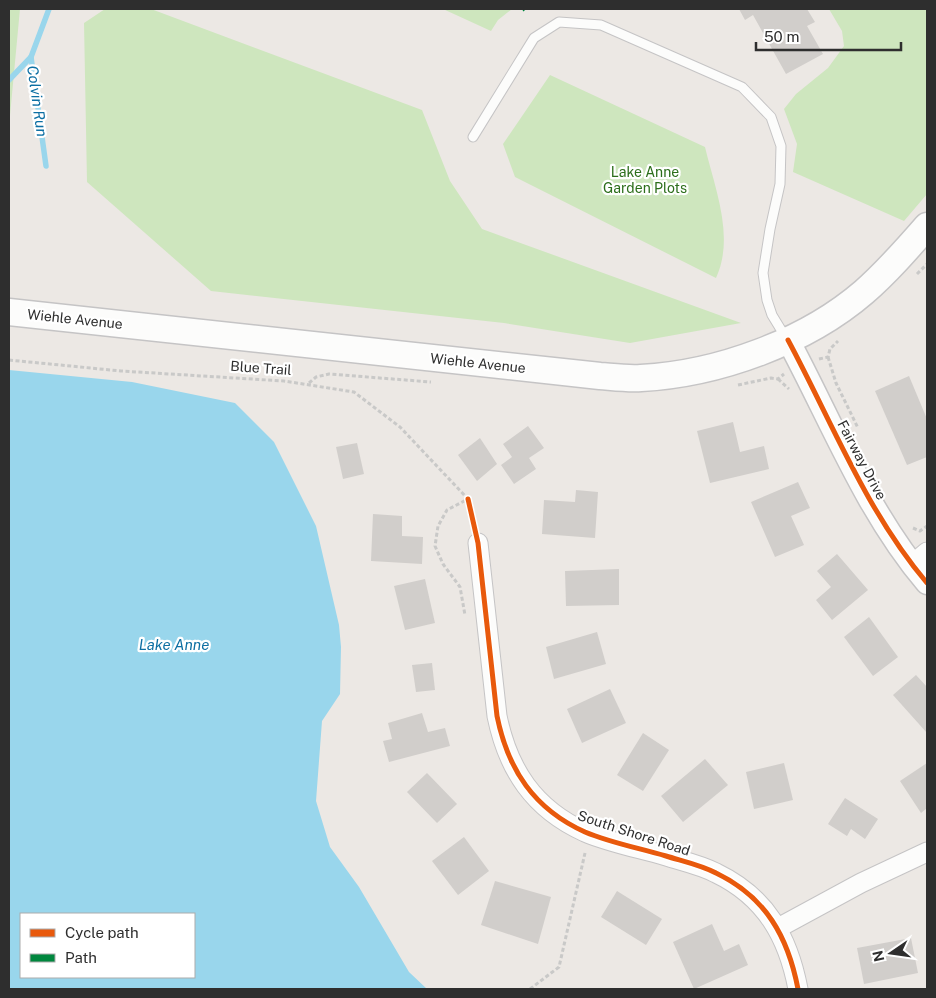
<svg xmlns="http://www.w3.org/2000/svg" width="936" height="998" viewBox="0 0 936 998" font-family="'Public Sans',sans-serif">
	<rect width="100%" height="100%" fill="#ece8e4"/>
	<g fill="#cee6be">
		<polygon points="9,9 20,9 9,126"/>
		<polygon points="105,9 151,9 422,110 450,181 482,229 741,323 630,343 504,323 211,291 87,182 84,23"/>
		<polygon points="443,9 512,9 498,20 491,31"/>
		<polygon points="829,9 927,9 927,194 904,221 793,172 797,144 784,109 796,94 828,68 844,46 842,31"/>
		<path d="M550 75 705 147C715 189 735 237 716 278L515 177 503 144Z"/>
	</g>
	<path fill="#99d6ec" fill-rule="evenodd" d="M9 370 132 382 235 403 274 442 316 526 339 625 341 647 340 694 322 721 316 801 330 847 359 887 409 972 427 989H9ZM21 914H194V977H21Z"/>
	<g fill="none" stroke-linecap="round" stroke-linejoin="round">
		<g stroke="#99d6ec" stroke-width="5.5">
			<polyline points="9,80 31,57"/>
			<polyline points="46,166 31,57 49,9"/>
		</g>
	</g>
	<g fill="#d1cecb">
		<polygon points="739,9 807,9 815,22 807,26 823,54 786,74 753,15 745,20"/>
		<polygon points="909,376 927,419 927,457 907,465 875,391"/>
		<polygon points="733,422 740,452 764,446 769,469 710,483 697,431"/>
		<polygon points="528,426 544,448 529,458 536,469 514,484 501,465 512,457 503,444"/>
		<polygon points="480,438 497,464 477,481 458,455"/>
		<polygon points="357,443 364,474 343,479 336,447"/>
		<polygon points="798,482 810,508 791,516 804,545 775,557 751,502"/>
		<polygon points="576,490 598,492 595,538 542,534 544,500 575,502"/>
		<polygon points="373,514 402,516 402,536 423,537 422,564 371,561"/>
		<polygon points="837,554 868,590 832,620 816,600 831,587 817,571"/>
		<polygon points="619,569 619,605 566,606 565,571"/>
		<polygon points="425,579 435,623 405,630 394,586"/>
		<polygon points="869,617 898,657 873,676 844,637"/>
		<polygon points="597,632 606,664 554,679 546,647"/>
		<polygon points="432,663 435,690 416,692 412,665"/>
		<polygon points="916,675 927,687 927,733 893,695"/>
		<polygon points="610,689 626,723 582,743 567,709"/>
		<polygon points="422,713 428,732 445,728 450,746 389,762 383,741 392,739 388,723"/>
		<polygon points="643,733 669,750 643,791 617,775"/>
		<polygon points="705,759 728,785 683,822 661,796"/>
		<polygon points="784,763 793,800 754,809 746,772"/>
		<polygon points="927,763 927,808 921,813 900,781"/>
		<polygon points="427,773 457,804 437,823 407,792"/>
		<polygon points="845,798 878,819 865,839 851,829 847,836 828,824"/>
		<polygon points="464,837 489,871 458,895 432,861"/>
		<polygon points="495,881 551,897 538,944 481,925"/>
		<polygon points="617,891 662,919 646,945 601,917"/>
		<polygon points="712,924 724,951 739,944 748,965 694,989 673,942"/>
		<polygon points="911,938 918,973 864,984 857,948"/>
	</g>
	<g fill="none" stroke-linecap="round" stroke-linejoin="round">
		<g stroke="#c5c4c5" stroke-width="11">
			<polyline id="service" points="473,137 534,38 559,22 601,25 742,87 771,117 781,146 780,184 770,229 763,273 767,300 772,315 786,338"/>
		</g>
		<g stroke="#c5c4c5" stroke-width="21">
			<g id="minor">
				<path d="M478 543 497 716C508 770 534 809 585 832 611 843 639 848 666 856 682 861 701 865 716 873 766 897 788 937 798 989"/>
				<polyline points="913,564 927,552"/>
				<polyline points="778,928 861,883 927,852"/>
			</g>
		</g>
		<g stroke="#c5c4c5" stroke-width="25">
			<path id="tertiary" d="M788 340C832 422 866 511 927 583"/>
		</g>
		<g stroke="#c5c4c5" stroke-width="29">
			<path id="secondary" d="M9 312 600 376C613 377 628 379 641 378 718 374 806 342 864 292 887 272 907 249 927 226"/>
		</g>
		<g stroke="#c9c9c8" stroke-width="3" stroke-dasharray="4 2.5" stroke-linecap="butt">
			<polyline points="917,274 927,264"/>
			<polyline points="828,357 836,383 858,428"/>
			<polyline points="819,359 828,357 830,349 838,341"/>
			<polyline points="9,360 121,371 284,381 354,392 400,427 468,499 447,510 438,526 435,546 443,564 460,587 465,615"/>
			<polyline points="778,379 789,389"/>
			<polyline points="309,383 316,377 329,374 431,382"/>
			<polyline points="738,385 771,378 778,379 784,374"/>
			<polyline points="913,528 920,531 927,526"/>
			<polyline points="530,989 559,967 585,853"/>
		</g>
		<use href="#service" stroke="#fcfcfb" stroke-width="9"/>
		<use href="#minor" stroke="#fcfcfb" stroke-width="19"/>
		<use href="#tertiary" stroke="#fcfcfb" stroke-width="22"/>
		<use href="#secondary" stroke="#fcfcfb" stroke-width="26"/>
		<polyline stroke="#00873e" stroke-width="4" stroke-dasharray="8 4" stroke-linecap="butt" points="524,9 525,10"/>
		<g stroke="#fff" stroke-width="8">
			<g id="cycleway">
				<path d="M788 340C832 422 866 511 927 583"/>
				<path d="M468 499 478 543 497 716C508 770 534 809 585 832 611 843 639 848 666 856 682 861 701 865 716 873 766 897 788 937 798 989"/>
			</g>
		</g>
		<use href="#cycleway" stroke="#e8590c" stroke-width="5"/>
	</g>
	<g text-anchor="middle" stroke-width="4.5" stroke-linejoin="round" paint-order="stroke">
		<g font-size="14" fill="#2c6e1b" stroke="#fff">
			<text x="645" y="177">Lake Anne<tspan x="645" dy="16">Garden Plots</tspan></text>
		</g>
		<g font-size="14" fill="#2e2e2e" stroke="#fff">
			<text transform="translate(75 319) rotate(6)" y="5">Wiehle Avenue</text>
			<text transform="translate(478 363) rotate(6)" y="5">Wiehle Avenue</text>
			<text transform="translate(261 368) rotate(4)" y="5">Blue Trail</text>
			<text transform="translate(862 460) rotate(62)" y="5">Fairway Drive</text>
			<text transform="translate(634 833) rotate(18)" y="5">South Shore Road</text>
		</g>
		<g font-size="15" font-style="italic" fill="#0d6fa3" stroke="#fff">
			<text transform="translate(37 101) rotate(82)" y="5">Colvin Run</text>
			<text x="174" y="650">Lake Anne</text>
		</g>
	</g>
	<rect width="936" height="998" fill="none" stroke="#2e2e2e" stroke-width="20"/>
	<rect x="20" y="913" width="175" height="65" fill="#ffffff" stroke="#ababab"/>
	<rect x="30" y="929" width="25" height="8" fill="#e8590c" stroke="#ababab"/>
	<text x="65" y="938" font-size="15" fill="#2e2e2e">Cycle path</text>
	<rect x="30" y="954" width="25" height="8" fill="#00873e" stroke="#ababab"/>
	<text x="65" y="963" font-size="15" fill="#2e2e2e">Path</text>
	<g transform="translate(891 953) rotate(257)" stroke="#ffffff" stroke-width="4" paint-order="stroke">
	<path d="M0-4L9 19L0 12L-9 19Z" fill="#2e2e2e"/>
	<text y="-8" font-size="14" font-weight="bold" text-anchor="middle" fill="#2e2e2e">N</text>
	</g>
	<path d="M756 42v8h145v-8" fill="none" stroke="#2e2e2e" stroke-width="2.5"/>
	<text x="764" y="42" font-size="15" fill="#2e2e2e" stroke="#ffffff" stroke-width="4" paint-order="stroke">50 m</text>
</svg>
